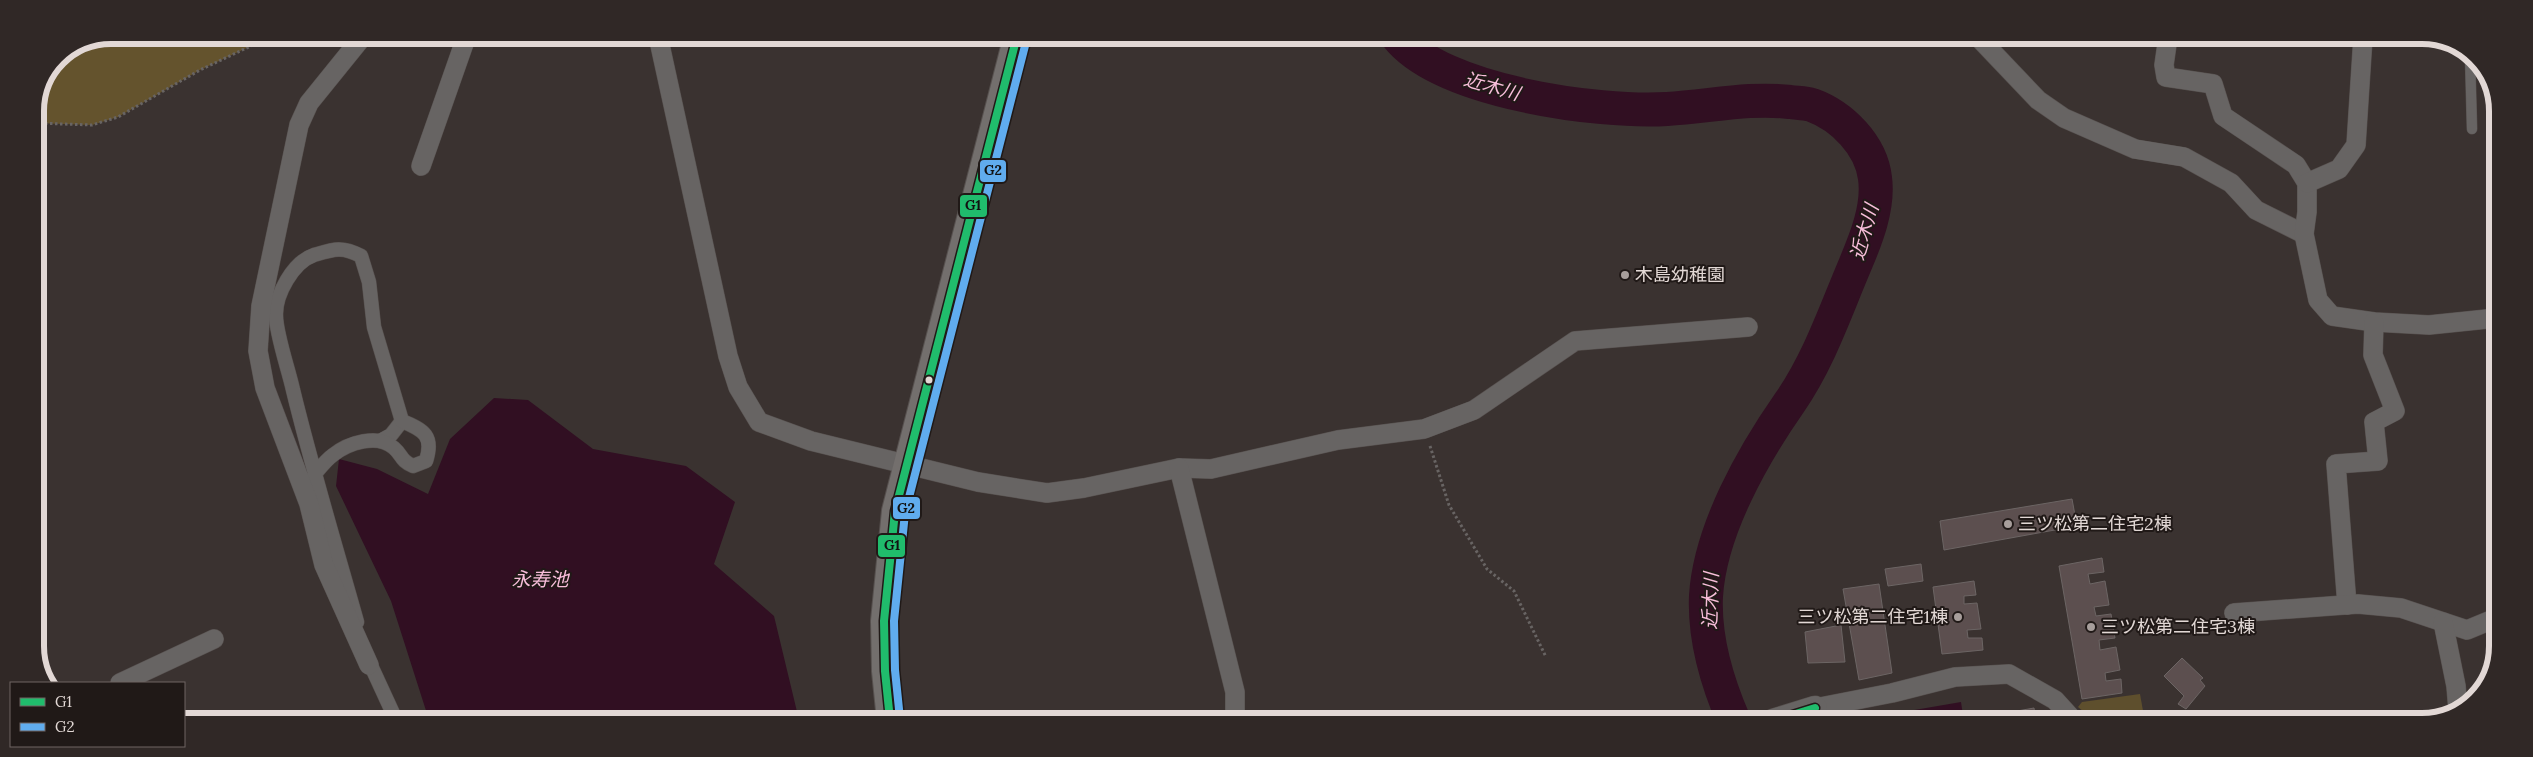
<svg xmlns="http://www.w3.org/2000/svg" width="2533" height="757" viewBox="0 0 2533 757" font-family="Lora,'Noto Sans JP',serif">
	<rect width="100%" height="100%" fill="#3a3230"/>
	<polygon fill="#5e4f2d" points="2140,694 2145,722 2096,722 2078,707 2082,702"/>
	<polygon fill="#64532d" points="111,35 274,35 200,70 118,117 92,125 35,123 35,110 57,57"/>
	<g fill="#310f22">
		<polygon points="494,398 528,400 593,449 686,466 735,502 714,564 774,616 799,720 429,720 391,601 336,486 339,459 377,469 428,494 450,439"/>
		<polygon points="1961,702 1964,722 1863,721 1862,719"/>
	</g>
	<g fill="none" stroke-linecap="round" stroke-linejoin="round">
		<path stroke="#310f22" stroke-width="34" d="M1397 36C1441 92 1598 113 1667 109 1708 107 1748 97 1790 102 1797 103 1805 103 1812 105 1842 116 1871 145 1875 178 1879 207 1866 239 1855 265 1835 312 1819 360 1790 402 1753 455 1710 530 1706 596 1704 640 1717 682 1734 721"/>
	</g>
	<g fill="#5c4f4f" stroke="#6c6564">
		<polygon points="2072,499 2077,526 1944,550 1940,521"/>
		<polygon points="2102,558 2104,572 2088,574 2090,584 2105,581 2109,605 2094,607 2096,616 2111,614 2115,638 2099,640 2100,650 2116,647 2120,670 2105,673 2106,681 2121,679 2122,693 2082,699 2059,566"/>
		<polygon points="1921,564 1923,581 1888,586 1885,569"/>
		<polygon points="1974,581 1976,595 1964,596 1964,604 1977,603 1981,629 1967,630 1968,638 1982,638 1983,650 1942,654 1933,587"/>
		<polygon points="1879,584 1892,673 1859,680 1843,589"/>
		<polygon points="1841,625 1845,662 1808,663 1805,632"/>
		<polygon points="2182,658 2203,678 2200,680 2205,686 2186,709 2178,704 2184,696 2164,676"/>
		<polygon points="2034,708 2036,722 1979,722 1978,718"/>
	</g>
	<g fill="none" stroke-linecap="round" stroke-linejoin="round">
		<g stroke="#57514f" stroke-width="11">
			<polyline id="service" points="2470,55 2472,129"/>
		</g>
		<g stroke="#57514f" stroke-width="15">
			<g id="pedestrian">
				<polyline points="380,441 391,435 402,421"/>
				<path d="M314 475C320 468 326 460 333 455 348 443 378 433 394 448 403 456 400 460 413 466L426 461C434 436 424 430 402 421L374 327 369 282 361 256C342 246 334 249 314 255 293 262 275 295 276 316 276 334 289 371 293 390 312 468 335 544 357 622"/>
				<polyline points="367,657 396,720"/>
			</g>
		</g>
		<g stroke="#57514f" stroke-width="20">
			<g id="minor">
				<polyline points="364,35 309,103 299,125 261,306 258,351 265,388 309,504 324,565 369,665"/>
				<polyline points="658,36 728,356 738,387 759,422 811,441 978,482 1047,493 1084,488 1179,468 1211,469 1338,440 1424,429 1474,410 1575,341 1748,327"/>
				<polyline points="1978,37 2038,100 2064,118 2135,149 2184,157 2231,183 2256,210 2304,234"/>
				<polyline points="2168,37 2164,65 2166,77 2213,84 2223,116 2296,165 2307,183 2307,212 2304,234 2318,300 2332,316 2374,322 2429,325 2497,318"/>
				<polyline points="421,166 467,35"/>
				<polyline points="2307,183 2339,169 2356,145 2363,37"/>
				<polyline points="2496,379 2497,380"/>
				<polyline points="1179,468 1235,692 1235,721"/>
				<polyline points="2347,605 2336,464 2378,461 2374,422 2395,411 2373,355 2374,322"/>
				<polyline points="2234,613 2358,604 2401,608 2467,630 2496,618"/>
				<polyline points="2443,622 2456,686 2458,710"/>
				<polyline points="120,683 214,639"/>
				<polyline points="1821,721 1815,708 1892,693 1955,677 2009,674 2055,700 2075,722"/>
			</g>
		</g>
		<g stroke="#57514f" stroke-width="25">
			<polyline id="tertiary" points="1773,721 1815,708"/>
		</g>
		<g stroke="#57514f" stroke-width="28">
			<polyline id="secondary" points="890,720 885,671 884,621 895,511 1017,36"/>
		</g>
		<g stroke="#686463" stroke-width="3" stroke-dasharray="2.5 2.5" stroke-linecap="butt">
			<polyline points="35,123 92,125 118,117 200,70 274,35"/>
			<polyline points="1430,446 1449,505 1487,569 1514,591 1546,657"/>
		</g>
		<use href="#service" stroke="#676463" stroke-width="10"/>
		<use href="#pedestrian" stroke="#676463" stroke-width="14"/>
		<use href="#minor" stroke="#676463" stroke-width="19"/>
		<use href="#tertiary" stroke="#676463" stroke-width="24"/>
		<use href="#secondary" stroke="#736f6d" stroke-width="26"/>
		<g stroke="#201917" stroke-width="11">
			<g id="bus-1">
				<polyline points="890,720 885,671 884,621 895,511 1017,36"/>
				<polyline points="1773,721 1815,708"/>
			</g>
		</g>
		<g stroke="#201917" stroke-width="11">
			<polyline id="bus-2" points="900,719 895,670 894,621 905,513 1027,38"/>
		</g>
		<use href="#bus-1" stroke="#20bc6c" stroke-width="8"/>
		<use href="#bus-2" stroke="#60acee" stroke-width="8"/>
	</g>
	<g fill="#a79e9b" stroke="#201917" stroke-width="2">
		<circle cx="1625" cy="275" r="5"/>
		<circle cx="2008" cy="524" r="5"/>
		<circle cx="1958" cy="617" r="5"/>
		<circle cx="2091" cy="627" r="5"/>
	</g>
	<circle fill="#e2d8d5" stroke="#201917" stroke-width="2" cx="929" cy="380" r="4.5"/>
	<g text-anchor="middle" stroke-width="4" stroke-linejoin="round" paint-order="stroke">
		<g font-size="18" fill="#e2d8d5" stroke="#201917" text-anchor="start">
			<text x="1635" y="281">木島幼稚園</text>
			<text x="2018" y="530">三ツ松第二住宅2棟</text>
			<text x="1948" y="623" text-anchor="end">三ツ松第二住宅1棟</text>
			<text x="2101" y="633">三ツ松第二住宅3棟</text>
		</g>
		<g font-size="19" font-style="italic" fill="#f7bdd9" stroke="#201917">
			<text transform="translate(1492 86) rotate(16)" y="7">近木川</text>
			<text transform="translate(1864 232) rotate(-74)" y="7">近木川</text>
			<text x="540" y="586">永寿池</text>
			<text transform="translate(1710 601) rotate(-88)" y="7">近木川</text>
		</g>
	</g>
	<path d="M0 0H2533V757H0ZM111 44H2422A67 67 0 0 1 2489 111V646A67 67 0 0 1 2422 713H111A67 67 0 0 1 44 646V111A67 67 0 0 1 111 44Z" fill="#302826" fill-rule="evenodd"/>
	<path fill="none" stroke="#e2d8d5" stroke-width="6" d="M111 44H2422A67 67 0 0 1 2489 111V646A67 67 0 0 1 2422 713H111A67 67 0 0 1 44 646V111A67 67 0 0 1 111 44Z"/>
	<g stroke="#201917" stroke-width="2">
		<rect x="979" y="159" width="28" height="24" rx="5" fill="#60acee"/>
		<rect x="959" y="194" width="29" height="24" rx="5" fill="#20bc6c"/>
		<rect x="892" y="496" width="29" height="24" rx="5" fill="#60acee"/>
		<rect x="877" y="534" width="29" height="24" rx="5" fill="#20bc6c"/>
	</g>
	<g font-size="14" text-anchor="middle" font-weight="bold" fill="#111">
		<text x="993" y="175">G2</text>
		<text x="973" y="210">G1</text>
		<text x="906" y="513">G2</text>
		<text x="892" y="550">G1</text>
	</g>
	<rect x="10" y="682" width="175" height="65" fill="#201917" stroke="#6e6563"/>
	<rect x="20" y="698" width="25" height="8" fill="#20bc6c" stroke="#6e6563"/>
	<text x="55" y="707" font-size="15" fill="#e2d8d5">G1</text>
	<rect x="20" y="723" width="25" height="8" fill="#60acee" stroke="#6e6563"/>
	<text x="55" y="732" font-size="15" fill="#e2d8d5">G2</text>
</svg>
